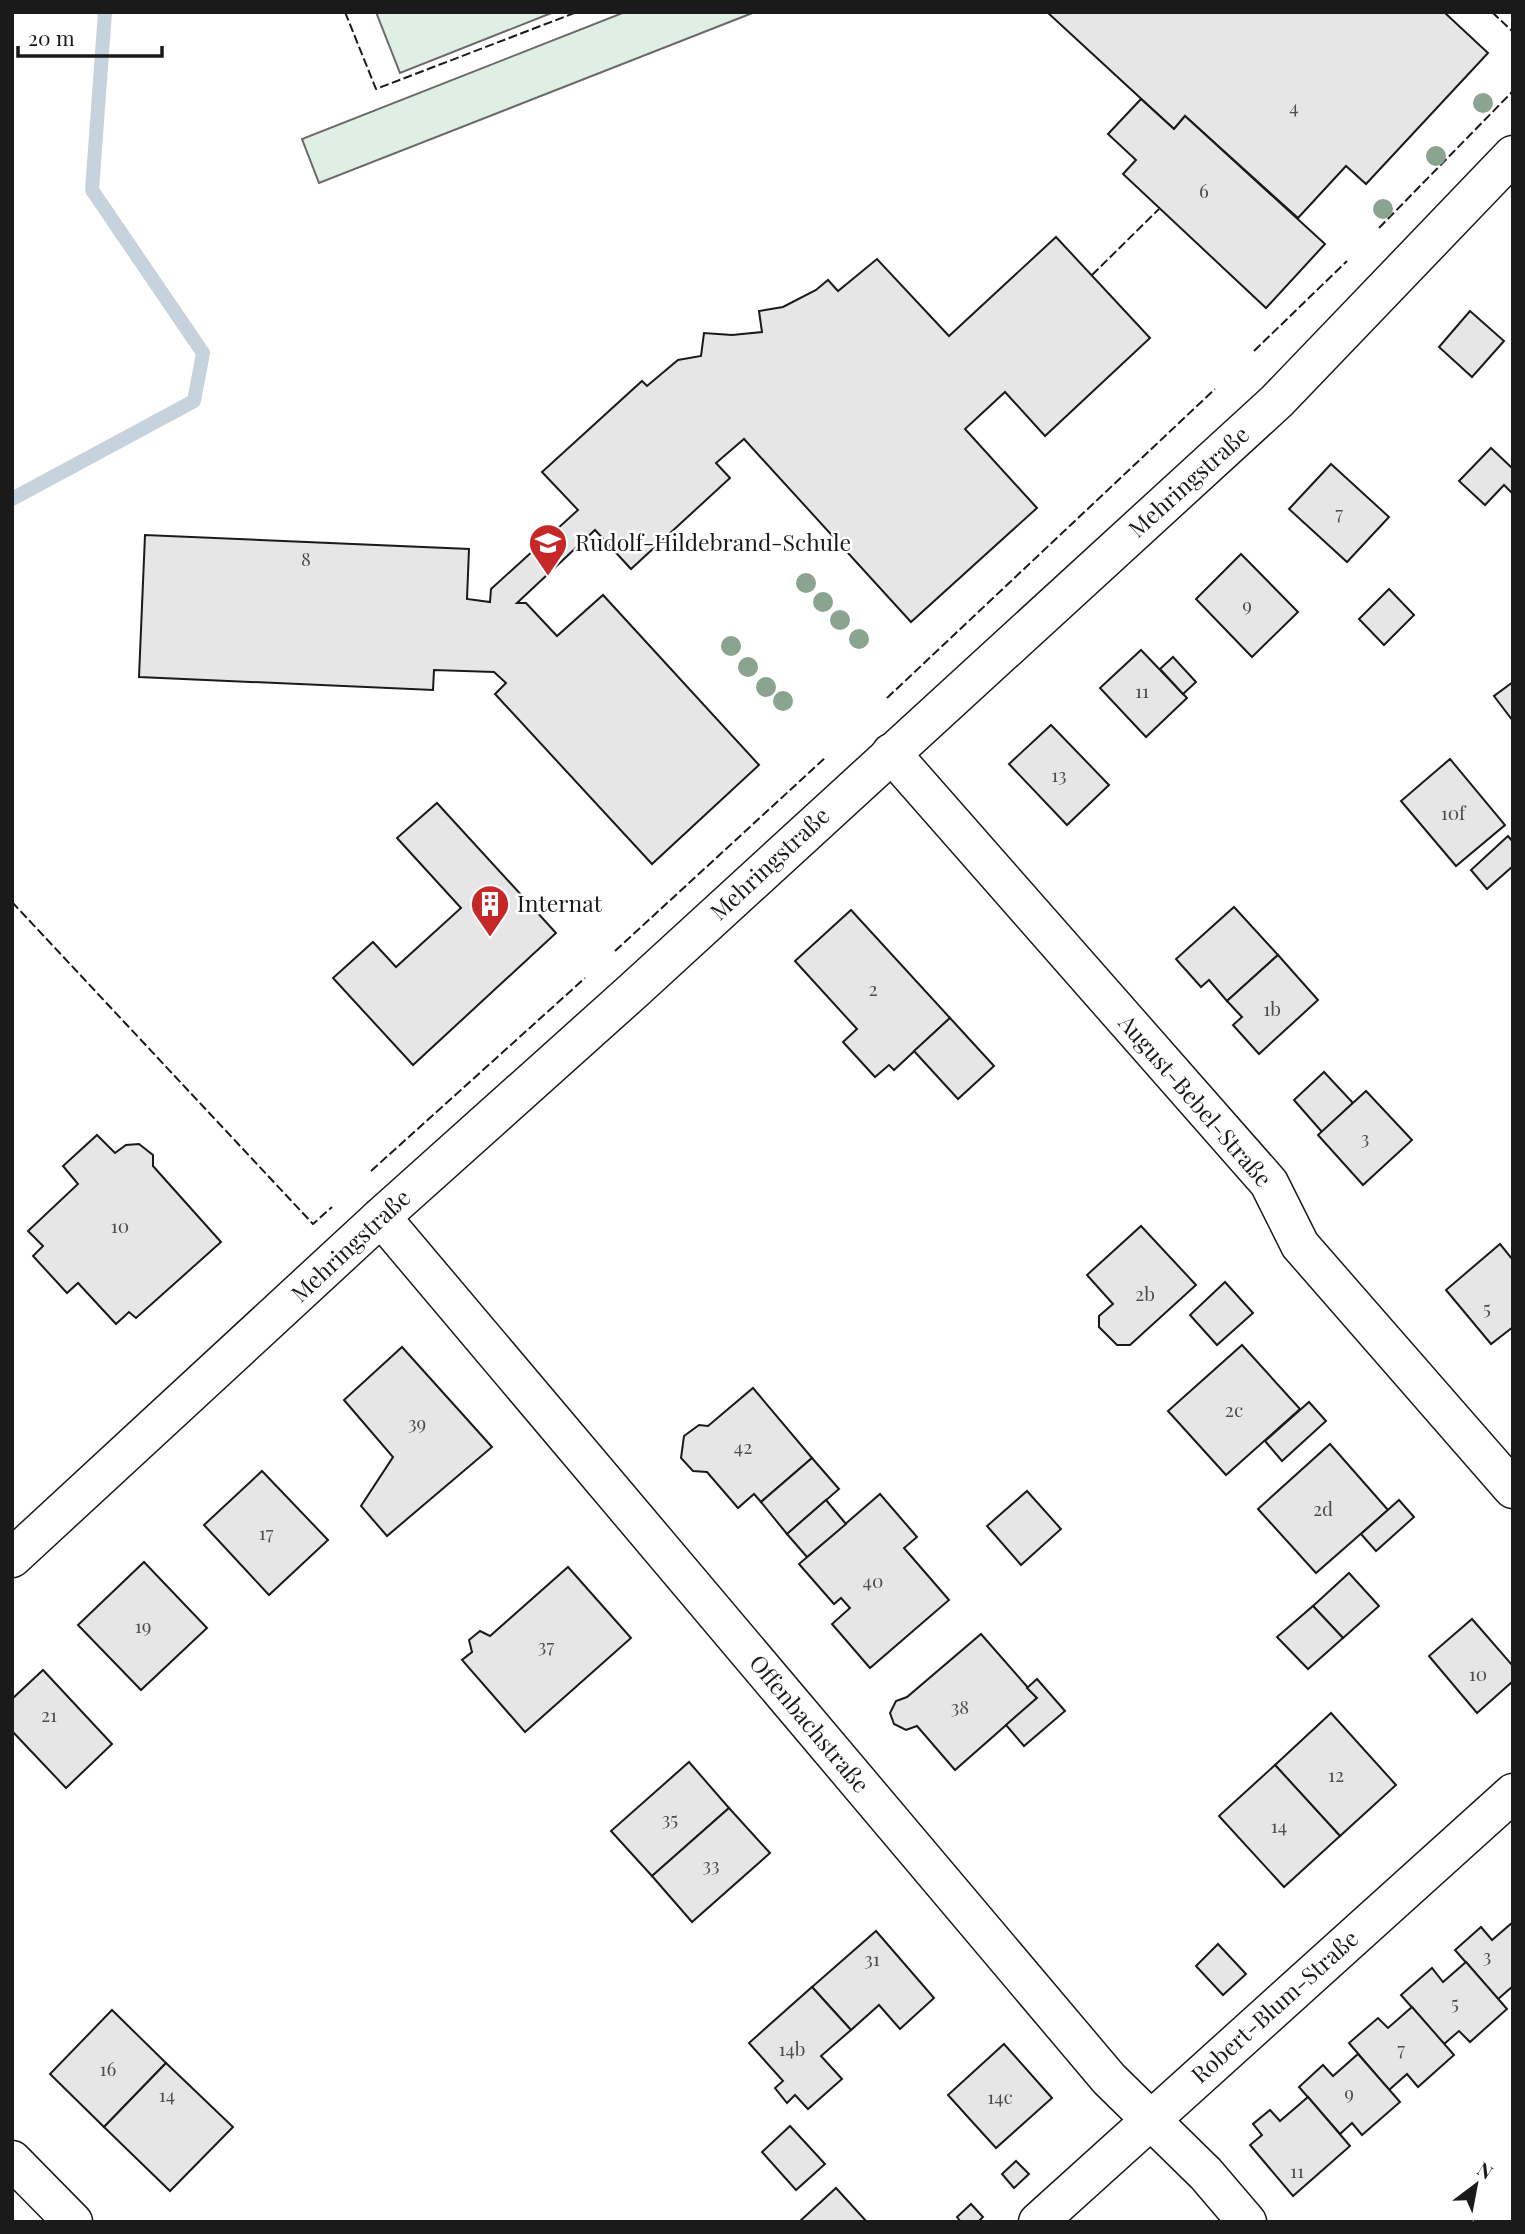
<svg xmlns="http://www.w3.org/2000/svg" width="1525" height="2234" viewBox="0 0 1525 2234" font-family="'Playfair Display',serif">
	<rect width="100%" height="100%" fill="#fff"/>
	<g fill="#e0efe3" stroke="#6a6a6a" stroke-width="2">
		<polygon points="376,12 554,12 400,73"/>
		<polygon points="625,12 755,12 319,183 302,139"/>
	</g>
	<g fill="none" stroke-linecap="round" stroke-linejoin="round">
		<polyline stroke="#c6d2dc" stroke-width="14" points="12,499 194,401 203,353 92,190 105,12"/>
	</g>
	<g fill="#e6e6e6" stroke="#1a1a1a" stroke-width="2">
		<polygon points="1047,12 1444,12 1488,53 1366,184 1346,166 1298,218 1185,116 1174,129"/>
		<polygon points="1141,99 1174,129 1185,116 1325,244 1266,308 1123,174 1136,160 1108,134"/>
		<polygon points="1056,237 1150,338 1045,436 1005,392 965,429 1037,508 911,622 744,439 716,463 730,478 631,569 595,530 517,603 526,603 557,636 603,595 759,765 652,864 495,694 506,683 494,672 434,670 433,690 139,677 145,535 469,549 467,599 490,602 491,589 578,510 542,472 642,381 647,386 678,360 701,356 704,333 732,335 762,332 759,311 783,307 816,290 828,280 838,291 877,259 949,336"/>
		<polygon points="1470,311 1504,341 1472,377 1439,347"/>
		<polygon points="1491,448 1513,469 1513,494 1504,485 1485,505 1459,481"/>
		<polygon points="1331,464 1389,517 1347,562 1289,509"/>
		<polygon points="1241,554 1298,612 1252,657 1196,599"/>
		<polygon points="1389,589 1414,615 1384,645 1359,619"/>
		<polygon points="1141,650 1187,698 1146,737 1100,688"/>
		<polygon points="1173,657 1196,682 1183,694 1160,669"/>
		<polygon points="1513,682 1513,721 1494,696"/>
		<polygon points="1051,725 1109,785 1067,825 1009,764"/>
		<polygon points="1450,759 1505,825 1456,866 1401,801"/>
		<polygon points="437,803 556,933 413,1065 333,978 373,942 396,967 461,908 397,838"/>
		<polygon points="1508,836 1513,842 1513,866 1487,889 1471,870"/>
		<polygon points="1234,907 1278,955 1227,1001 1209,980 1201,987 1176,959"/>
		<polygon points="851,910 950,1018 894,1070 889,1065 875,1077 843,1042 857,1029 795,961"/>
		<polygon points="1278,955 1318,1000 1259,1054 1233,1025 1242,1017 1227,1001"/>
		<polygon points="950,1018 994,1066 958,1099 914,1051"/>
		<polygon points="1324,1072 1353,1103 1322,1132 1294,1100"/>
		<polygon points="1366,1091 1412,1140 1363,1185 1318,1135"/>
		<polygon points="97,1135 115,1153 126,1145 139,1144 153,1155 153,1166 221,1242 136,1318 129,1312 116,1324 78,1283 67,1293 33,1256 43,1246 28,1231 78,1184 63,1166"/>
		<polygon points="1141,1226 1196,1285 1130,1345 1117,1345 1099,1327 1099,1316 1113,1304 1087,1275"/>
		<polygon points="1500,1244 1513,1260 1513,1327 1491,1344 1446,1290"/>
		<polygon points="1225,1282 1253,1313 1217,1345 1190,1315"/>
		<polygon points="1242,1345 1300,1409 1226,1475 1168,1411"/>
		<polygon points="402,1347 492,1447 387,1536 361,1506 393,1457 344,1400"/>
		<polygon points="753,1388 812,1458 761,1502 754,1494 738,1508 707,1472 693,1471 681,1458 684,1436 699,1425 708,1426"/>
		<polygon points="1309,1402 1326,1421 1282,1461 1265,1441"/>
		<polygon points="1330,1444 1388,1510 1316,1573 1258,1509"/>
		<polygon points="812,1458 839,1489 787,1534 761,1502"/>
		<polygon points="262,1471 328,1540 269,1595 204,1525"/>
		<polygon points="1027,1491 1061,1529 1021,1565 987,1526"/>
		<polygon points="880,1494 917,1537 904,1548 949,1600 870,1668 832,1624 850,1608 841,1598 834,1604 799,1564"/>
		<polygon points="826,1500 846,1524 807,1557 787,1534"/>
		<polygon points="1399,1500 1414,1517 1376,1551 1361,1534"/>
		<polygon points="144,1562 207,1628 141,1690 78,1625"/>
		<polygon points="568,1567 631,1638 525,1732 462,1660 472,1652 469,1640 480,1631 490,1636"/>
		<polygon points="1349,1573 1379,1606 1343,1638 1313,1606"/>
		<polygon points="1313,1606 1343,1638 1308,1669 1277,1637"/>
		<polygon points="1472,1619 1513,1666 1513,1681 1477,1713 1429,1656"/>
		<polygon points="981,1634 1037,1698 955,1770 917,1726 906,1730 894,1724 890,1713 896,1701 907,1697"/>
		<polygon points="43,1670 112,1744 66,1788 12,1731 12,1699"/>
		<polygon points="1037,1679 1065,1711 1024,1746 1006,1725 1037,1698 1027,1688"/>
		<polygon points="1331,1713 1396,1785 1340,1836 1275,1765"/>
		<polygon points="689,1762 729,1808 652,1876 611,1831"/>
		<polygon points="1275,1765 1340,1836 1284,1887 1219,1816"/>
		<polygon points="729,1808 770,1853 692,1922 652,1876"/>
		<polygon points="1513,1922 1513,1986 1498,1999 1455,1950 1481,1927 1492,1940"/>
		<polygon points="876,1931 934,1998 900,2029 879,2005 851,2030 812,1987"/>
		<polygon points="1218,1944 1246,1974 1223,1995 1196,1966"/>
		<polygon points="1466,1962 1507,2009 1470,2042 1459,2031 1444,2044 1401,1995 1432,1968 1443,1982"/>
		<polygon points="812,1987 851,2030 821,2056 842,2079 808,2109 795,2095 787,2103 775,2088 783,2081 749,2043"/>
		<polygon points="1412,2007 1454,2055 1418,2087 1407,2074 1389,2090 1349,2043 1378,2018 1388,2028"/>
		<polygon points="112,2010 166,2063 104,2127 50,2074"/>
		<polygon points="1004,2044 1052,2098 996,2148 948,2095"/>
		<polygon points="1358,2054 1400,2102 1362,2135 1352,2123 1340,2134 1299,2087 1323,2065 1333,2076"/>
		<polygon points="166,2063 233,2127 170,2191 104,2127"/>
		<polygon points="1308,2097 1350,2146 1293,2196 1250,2145 1262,2135 1253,2124 1270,2110 1280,2121"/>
		<polygon points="790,2126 825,2164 796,2190 762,2152"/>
		<polygon points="1016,2161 1029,2174 1014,2188 1002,2174"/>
		<polygon points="836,2188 867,2222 799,2222"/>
		<polygon points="971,2204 983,2217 978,2222 961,2222 957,2217"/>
	</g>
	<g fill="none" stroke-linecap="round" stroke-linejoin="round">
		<g stroke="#1a1a1a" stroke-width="41">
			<g id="minor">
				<polyline points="891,753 1269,1183 1300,1245 1513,1489"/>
				<polyline points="381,1217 1109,2079 1206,2174 1247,2222"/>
				<polyline points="12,1558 381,1217 632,992 1277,401 1513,155"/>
				<polyline points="12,2160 73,2222"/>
				<polyline points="1038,2222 1513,1793"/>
			</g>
		</g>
		<use href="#minor" stroke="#fff" stroke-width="38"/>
		<g stroke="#1a1a1a" stroke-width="2" stroke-dasharray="9 3.5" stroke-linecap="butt">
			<polyline points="345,12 376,89 577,12"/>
			<polyline points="1492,12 1513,32"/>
			<polyline points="1379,228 1513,91"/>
			<polyline points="1092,275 1159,209"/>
			<polyline points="1254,351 1347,261"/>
			<polyline points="887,698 1215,389"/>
			<polyline points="12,902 313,1224 332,1207"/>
			<polyline points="615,951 826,757"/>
			<polyline points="371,1171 585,978"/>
		</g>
	</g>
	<g fill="#8aa48f">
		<circle cx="1483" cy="103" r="10"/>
		<circle cx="1436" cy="156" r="10"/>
		<circle cx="1383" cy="209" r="10"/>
		<circle cx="806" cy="583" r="10"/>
		<circle cx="823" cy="602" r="10"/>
		<circle cx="840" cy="620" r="10"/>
		<circle cx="859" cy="639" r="10"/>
		<circle cx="731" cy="646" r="10"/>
		<circle cx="748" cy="667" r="10"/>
		<circle cx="766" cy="687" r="10"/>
		<circle cx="783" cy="701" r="10"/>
	</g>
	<defs>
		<g id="school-pin" transform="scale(2.0125)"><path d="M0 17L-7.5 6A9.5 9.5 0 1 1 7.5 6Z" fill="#c62828" stroke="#fff"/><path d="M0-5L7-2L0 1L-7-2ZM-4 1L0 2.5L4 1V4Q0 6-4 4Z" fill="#fff"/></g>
		<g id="building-pin" transform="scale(2.0125)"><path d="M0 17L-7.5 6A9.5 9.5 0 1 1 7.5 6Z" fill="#c62828" stroke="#fff"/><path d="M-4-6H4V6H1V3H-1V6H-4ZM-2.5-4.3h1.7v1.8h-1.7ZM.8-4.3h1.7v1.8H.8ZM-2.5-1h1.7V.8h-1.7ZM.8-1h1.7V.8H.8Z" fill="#fff"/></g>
	</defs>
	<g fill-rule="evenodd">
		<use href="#school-pin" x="548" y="543"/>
		<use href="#building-pin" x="490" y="904"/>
	</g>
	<g text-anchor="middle" stroke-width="5" stroke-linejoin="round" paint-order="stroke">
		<g font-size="19" fill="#4d4d4d">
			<text x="1294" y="114">4</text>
			<text x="1204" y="198">6</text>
			<text x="1339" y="520">7</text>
			<text x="306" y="566">8</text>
			<text x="1247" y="612">9</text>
			<text x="1142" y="698">11</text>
			<text x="1059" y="782">13</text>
			<text x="1453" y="820">10f</text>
			<text x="873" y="996">2</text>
			<text x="1272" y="1016">1b</text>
			<text x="1365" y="1145">3</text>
			<text x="120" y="1233">10</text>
			<text x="1145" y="1301">2b</text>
			<text x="1487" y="1315">5</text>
			<text x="1234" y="1417">2c</text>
			<text x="417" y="1430">39</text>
			<text x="743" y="1454">42</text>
			<text x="1323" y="1516">2d</text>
			<text x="266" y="1540">17</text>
			<text x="873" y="1588">40</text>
			<text x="143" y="1633">19</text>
			<text x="546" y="1653">37</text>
			<text x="1478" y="1681">10</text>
			<text x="960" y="1714">38</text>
			<text x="49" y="1722">21</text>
			<text x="1336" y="1782">12</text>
			<text x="670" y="1826">35</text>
			<text x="1279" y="1833">14</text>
			<text x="711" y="1872">33</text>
			<text x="1487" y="1963">3</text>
			<text x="872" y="1966">31</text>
			<text x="1455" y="2010">5</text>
			<text x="792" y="2056">14b</text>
			<text x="1401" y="2056">7</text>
			<text x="108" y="2076">16</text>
			<text x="1349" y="2100">9</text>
			<text x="167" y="2102">14</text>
			<text x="1000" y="2104">14c</text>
			<text x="1297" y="2178">11</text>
		</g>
		<g font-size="23" fill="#1a1a1a" stroke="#fff">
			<text transform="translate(1189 482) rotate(-42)" y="8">Mehringstraße</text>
			<text transform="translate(770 864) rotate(-43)" y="8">Mehringstraße</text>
			<text transform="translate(1195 1101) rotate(49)" y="8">August-Bebel-Straße</text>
			<text transform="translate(351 1246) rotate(-43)" y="8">Mehringstraße</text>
			<text transform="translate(809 1724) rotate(50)" y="8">Offenbachstraße</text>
			<text transform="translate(1275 2007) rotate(-42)" y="8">Robert-Blum-Straße</text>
		</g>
		<g font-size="23" fill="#1a1a1a" stroke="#fff" text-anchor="start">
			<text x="575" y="551">Rudolf-Hildebrand-Schule</text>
			<text x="517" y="912">Internat</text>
		</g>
	</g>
	<rect width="1525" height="2234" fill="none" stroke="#1a1a1a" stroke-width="28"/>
	<g transform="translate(1476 2185) rotate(32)" stroke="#ffffff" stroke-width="5" paint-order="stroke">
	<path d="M0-5L12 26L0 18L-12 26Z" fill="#1a1a1a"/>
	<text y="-10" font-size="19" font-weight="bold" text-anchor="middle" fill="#1a1a1a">N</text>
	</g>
	<path d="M18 46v10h144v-10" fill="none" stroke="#1a1a1a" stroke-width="3.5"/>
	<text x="28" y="46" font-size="21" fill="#1a1a1a" stroke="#ffffff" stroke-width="5" paint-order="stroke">20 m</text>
</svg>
